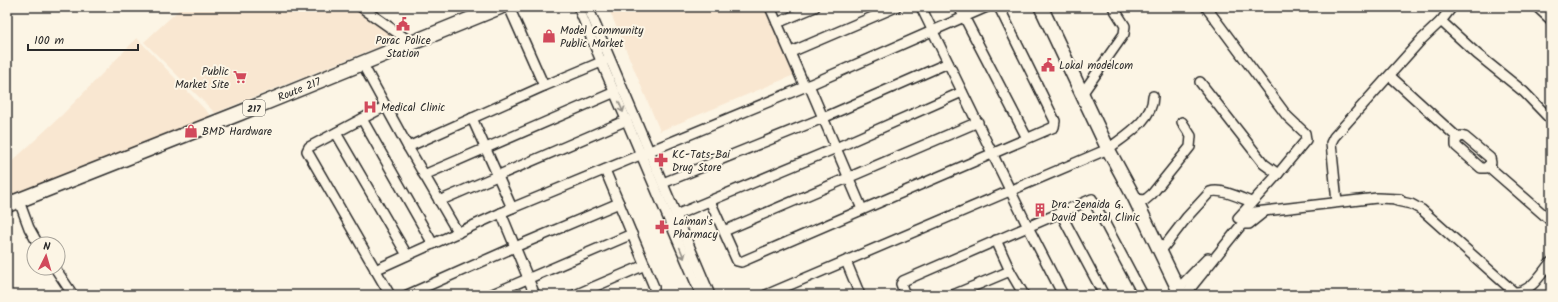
<svg xmlns="http://www.w3.org/2000/svg" width="1558" height="302" viewBox="0 0 1558 302" font-family="Kalam,sans-serif">
	<rect width="100%" height="100%" fill="#fcf5e5"/>
	<filter id="ink" filterUnits="userSpaceOnUse"><feTurbulence type="fractalNoise" baseFrequency=".025" numOctaves="2"/><feDisplacementMap in="SourceGraphic" scale="8" xChannelSelector="R" yChannelSelector="G"/><feConvolveMatrix kernelMatrix="1 2 1 2 8 2 1 2 1" color-interpolation-filters="sRGB"/></filter>
	<g filter="url(#ink)">
		<g fill="#f9e7d1">
			<polygon points="182,7 354,7 400,38 215,113 144,42"/>
			<polygon points="608,7 766,7 794,75 660,131"/>
			<polygon points="137,38 211,116 93,165 7,198 7,166 62,115"/>
		</g>
		<g fill="none" stroke-linecap="round" stroke-linejoin="round">
			<g stroke="#2b2b2b" stroke-width="12">
				<g id="street">
					<polyline points="361,7 412,43"/>
					<polyline points="509,7 544,86"/>
					<polyline points="578,7 701,295"/>
					<polyline points="588,7 710,295"/>
					<polyline points="770,7 805,87"/>
					<polyline points="921,7 1028,227 1063,295"/>
					<polyline points="959,7 1027,138"/>
					<polyline points="1206,7 1287,116 1305,133 1306,140 1278,174"/>
					<polyline points="1537,7 1551,20"/>
					<polyline points="1441,21 1477,54 1524,92 1551,120"/>
					<polyline points="777,23 815,7"/>
					<polyline points="791,52 896,7"/>
					<polyline points="362,63 408,147 458,233"/>
					<polyline points="1390,76 1458,138"/>
					<polyline points="1200,82 1264,164 1278,174 1238,218"/>
					<polyline points="809,85 862,209"/>
					<polyline points="1082,94 1124,34 1125,26 1113,7"/>
					<polyline points="386,106 309,147 307,151 390,295"/>
					<polyline points="472,118 512,208"/>
					<polyline points="362,119 433,244"/>
					<polyline points="336,133 407,255"/>
					<polygon points="1461,136 1465,137 1490,158 1491,163 1486,168 1481,168 1456,146 1456,140"/>
					<polyline points="408,147 544,86 606,60"/>
					<polyline points="1488,166 1551,221"/>
					<polyline points="605,170 654,287 654,295"/>
					<polyline points="424,175 615,92"/>
					<polyline points="663,183 823,118 948,63"/>
					<polyline points="1135,199 1145,200 1152,194 1190,147 1191,136 1182,122"/>
					<polyline points="19,201 29,228 38,244"/>
					<polyline points="439,201 627,120"/>
					<polyline points="710,201 737,261 741,262 1054,127 1055,121 999,7"/>
					<polyline points="1337,202 1331,143 1334,137 1421,40 1441,21 1452,7"/>
					<polyline points="501,213 535,295"/>
					<polyline points="1061,214 1104,295"/>
					<polyline points="676,215 836,148 962,92"/>
					<polyline points="1242,224 1249,224 1264,212"/>
					<polyline points="724,231 978,122"/>
					<polyline points="996,240 1010,271 1024,295"/>
					<path d="M1160 252 1187 217 1210 192C1221 188 1241 198 1251 202"/>
					<polyline points="846,261 860,295"/>
					<polyline points="55,268 73,295"/>
					<polyline points="375,270 512,208 809,85 987,7"/>
					<polyline points="1178,289 1208,258"/>
					<polyline points="407,295 515,247 619,203"/>
					<polyline points="490,295 632,234"/>
					<polyline points="575,295 645,265"/>
					<path d="M766 295 1108 149C1125 136 1153 120 1153 96"/>
					<polyline points="905,295 901,284 903,281 1092,199 1143,295"/>
					<polyline points="953,295 1010,271"/>
					<path d="M1185 295 1242 224 1244 217 1255 212 1377 198 1400 199 1397 201 1411 204 1422 210 1514 292C1531 293 1541 274 1551 262"/>
				</g>
			</g>
			<g stroke="#2b2b2b" stroke-width="16">
				<polyline id="secondary" points="1041,7 1108,149 1135,199 1181,295"/>
			</g>
			<g stroke="#2b2b2b" stroke-width="17">
				<polyline id="primary" points="7,205 240,113 500,7"/>
			</g>
			<use href="#street" stroke="#fcf5e5" stroke-width="9"/>
			<use href="#secondary" stroke="#fcf5e5" stroke-width="13"/>
			<use href="#primary" stroke="#fcf5e5" stroke-width="14"/>
		</g>
		<defs><path id="oneway-shaft" d="M-6 0H5M1.5-3L5.5 0L1.5 3" fill="none" stroke-width="1.6" stroke-linecap="round" stroke-linejoin="round"/></defs>
		<g stroke="#949088">
			<use href="#oneway-shaft" transform="translate(621 107) rotate(68)"/>
			<use href="#oneway-shaft" transform="translate(682 253) rotate(67)"/>
		</g>
	</g>
	<defs>
		<g id="civic-bare" transform="scale(1.08)"><path d="M-.6-6.5H3V-4.5H.6V-3L4-1V1h2V6H-6V1h2V-1L-.6-3ZM-1.2 2.5V6h2.4V2.5Z" fill="#d1495b" stroke="#fcf5e5" stroke-width="2.5" paint-order="stroke"/></g>
		<g id="shop-bare" transform="scale(1.08)"><path d="M-5-2.5h2.3a2.7 3.5 0 0 1 5.4 0H5L5.5 6h-11ZM-1.5-2.5h3a1.5 2.3 0 0 0-3 0Z" fill="#d1495b" stroke="#fcf5e5" stroke-width="2.5" paint-order="stroke"/></g>
		<g id="supermarket-bare" transform="scale(1.08)"><path d="M-6-5.5h2.5l.6 2H6L4.5 2H-2.5L-4.4-4H-6ZM-1.5 3.2a1.3 1.3 0 1 0 .1 0ZM3 3.2a1.3 1.3 0 1 0 .1 0Z" fill="#d1495b" stroke="#fcf5e5" stroke-width="2.5" paint-order="stroke"/></g>
		<g id="hospital-bare" transform="scale(1.08)"><path d="M-5-5h3v3.5h4V-5h3V5h-3V1.5h-4V5h-3Z" fill="#d1495b" stroke="#fcf5e5" stroke-width="2.5" paint-order="stroke"/></g>
		<g id="pharmacy-bare" transform="scale(1.08)"><path d="M-2-6h4v4h4v4h-4v4h-4v-4h-4v-4h4Z" fill="#d1495b" stroke="#fcf5e5" stroke-width="2.5" paint-order="stroke"/></g>
		<g id="building-bare" transform="scale(1.08)"><path d="M-4-6H4V6H1V3H-1V6H-4ZM-2.5-4.3h1.7v1.8h-1.7ZM.8-4.3h1.7v1.8H.8ZM-2.5-1h1.7V.8h-1.7ZM.8-1h1.7V.8H.8Z" fill="#d1495b" stroke="#fcf5e5" stroke-width="2.5" paint-order="stroke"/></g>
	</defs>
	<g fill-rule="evenodd">
		<use href="#civic-bare" x="403" y="24"/>
		<use href="#shop-bare" x="549" y="36"/>
		<use href="#civic-bare" x="1048" y="65"/>
		<use href="#supermarket-bare" x="240" y="77"/>
		<use href="#hospital-bare" x="370" y="107"/>
		<use href="#shop-bare" x="191" y="131"/>
		<use href="#pharmacy-bare" x="661" y="160"/>
		<use href="#building-bare" x="1040" y="210"/>
		<use href="#pharmacy-bare" x="662" y="227"/>
	</g>
	<g text-anchor="middle" stroke-width="4" stroke-linejoin="round" paint-order="stroke">
		<rect fill="#fcf5e5" stroke="#6a6863" stroke-width="1" x="243" y="100" width="22" height="16" rx="3"/>
		<g font-size="10" font-weight="bold" fill="#2b2b2b">
			<text x="254" y="112">217</text>
		</g>
		<g font-size="11" fill="#2b2b2b" stroke="#fcf5e5" text-anchor="start">
			<text x="560" y="34">Model Community<tspan x="560" dy="13">Public Market</tspan></text>
			<text x="403" y="44" text-anchor="middle">Porac Police<tspan x="403" dy="13">Station</tspan></text>
			<text x="1059" y="69">Lokal modelcom</text>
			<text x="229" y="75" text-anchor="end">Public<tspan x="229" dy="13">Market Site</tspan></text>
			<text x="381" y="111">Medical Clinic</text>
			<text x="202" y="135">BMD Hardware</text>
			<text x="672" y="158">KC-Tats-Bai<tspan x="672" dy="13">Drug Store</tspan></text>
			<text x="1051" y="208">Dra. Zenaida G.<tspan x="1051" dy="13">David Dental Clinic</tspan></text>
			<text x="673" y="225">Laiman's<tspan x="673" dy="13">Pharmacy</tspan></text>
		</g>
		<g font-size="11" fill="#2b2b2b" stroke="#fcf5e5">
			<text transform="translate(299 89) rotate(-22)" y="4">Route 217</text>
		</g>
	</g>
	<rect width="1558" height="302" fill="none" stroke="#fcf5e5" stroke-width="24"/>
	<rect x="12" y="12" width="1534" height="278" fill="none" stroke="#2b2b2b" stroke-width="1.5" filter="url(#ink)"/>
	<g transform="translate(46 256) rotate(5)"><circle r="19" fill="#fcf5e5" stroke="#a8a49b"/>
	<path d="M0-3L7 15L0 10L-7 15Z" fill="#d1495b"/>
	<text y="-6" font-size="11" font-weight="bold" text-anchor="middle" fill="#2b2b2b">N</text>
	</g>
	<path d="M28 44v6h110v-6" fill="none" stroke="#2b2b2b" stroke-width="2"/>
	<text x="34" y="44" font-size="12" fill="#2b2b2b" stroke="#fcf5e5" stroke-width="3" paint-order="stroke">100 m</text>
</svg>
